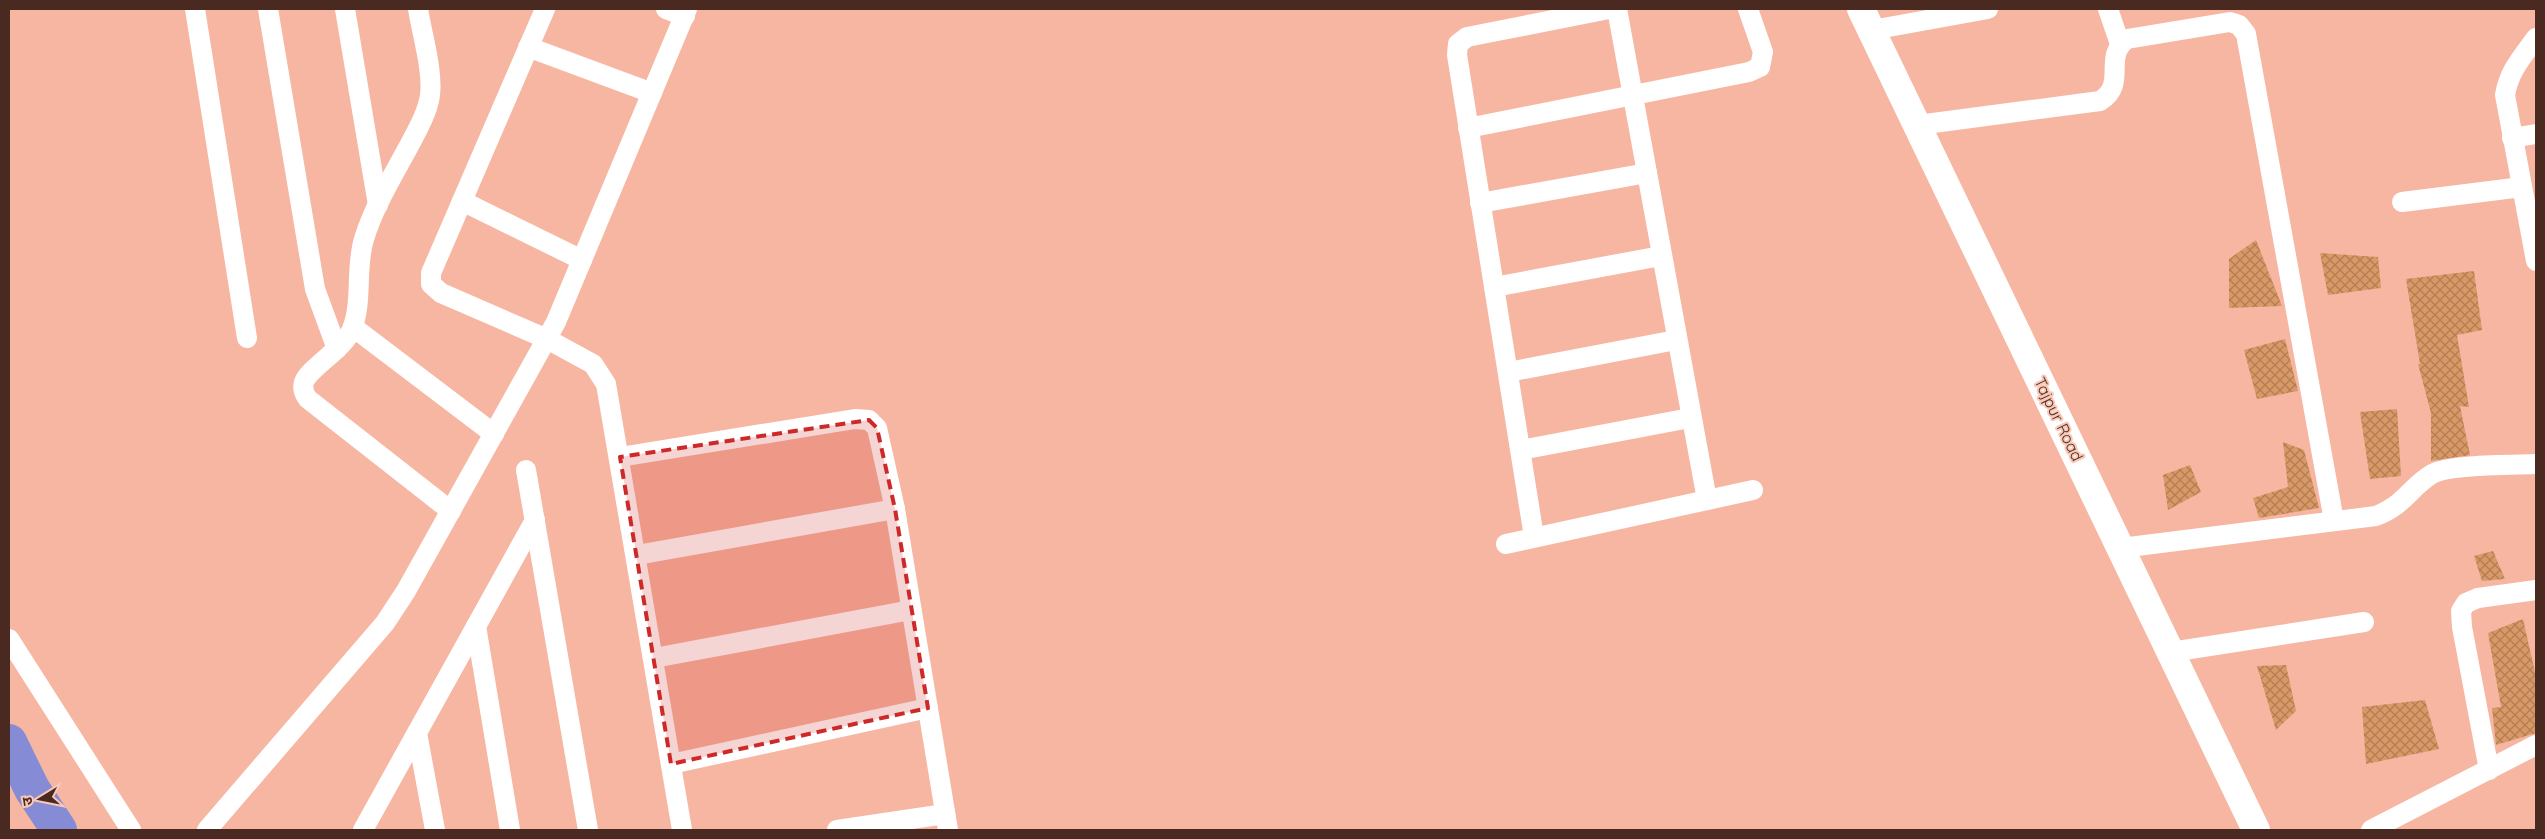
<svg xmlns="http://www.w3.org/2000/svg" width="2545" height="839" viewBox="0 0 2545 839" font-family="Quicksand,'Noto Sans Devanagari',sans-serif">
	<defs>
		<pattern id="building-cross-hatch" width="8" height="8" patternUnits="userSpaceOnUse" patternTransform="scale(1.25)"><rect width="8" height="8" fill="#d99966"/><path d="M0 0l8 8M0 8l8-8" fill="none" stroke="#b27d54"/></pattern>
	</defs>
	<rect width="100%" height="100%" fill="#f7b6a1"/>
	<g fill="none" stroke-linecap="round" stroke-linejoin="round">
		<polyline stroke="#858bd4" stroke-width="36" points="9,742 32,789 59,830"/>
	</g>
	<g fill="url(#building-cross-hatch)">
		<polygon points="2256,240 2282,306 2229,308 2229,259"/>
		<polygon points="2320,253 2378,257 2381,288 2328,295"/>
		<polygon points="2474,271 2482,330 2457,335 2469,407 2460,406 2470,455 2431,461 2431,413 2418,364 2420,364 2406,279"/>
		<polygon points="2285,339 2298,391 2257,399 2244,350"/>
		<polygon points="2397,409 2401,476 2370,479 2360,412"/>
		<polygon points="2283,442 2304,450 2319,508 2259,518 2253,498 2288,487"/>
		<polygon points="2190,465 2201,492 2168,510 2163,475"/>
		<polygon points="2493,551 2505,579 2482,581 2474,556"/>
		<polygon points="2523,619 2536,677 2536,733 2496,745 2492,708 2501,707 2488,633"/>
		<polygon points="2286,665 2296,711 2276,730 2257,666"/>
		<polygon points="2425,700 2439,749 2366,764 2362,707"/>
	</g>
	<g fill="none" stroke-linecap="round" stroke-linejoin="round">
		<g stroke="#fff" stroke-width="20">
			<polyline points="195,9 247,338"/>
			<polyline points="268,9 315,289 337,349"/>
			<polyline points="345,9 378,205"/>
			<path d="M418 9C422 34 433 70 430 95 428 111 418 129 410 144 394 174 374 206 364 239 355 268 363 301 352 329 344 349 309 368 304 382 302 389 304 394 308 399L451 511"/>
			<polyline points="545,9 431,273 431,284 441,293 547,339 580,357 593,364 606,384 682,830"/>
			<polyline points="666,9 685,16"/>
			<polyline points="1617,9 1707,500"/>
			<polyline points="2108,9 2120,44"/>
			<polyline points="1872,30 1988,9"/>
			<path d="M2536 38C2522 57 2509 71 2505 95L2536 261"/>
			<polyline points="528,47 652,93"/>
			<path d="M1918 125 2100 101C2128 84 2102 57 2127 39L2230 22 2239 25 2246 34 2334 521"/>
			<polyline points="1468,128 1749,72 1760,67 1763,52 1748,9"/>
			<polyline points="2512,138 2536,134"/>
			<polyline points="462,201 582,260"/>
			<polyline points="2402,202 2522,187"/>
			<polyline points="1480,203 1647,173"/>
			<polyline points="1494,287 1661,256"/>
			<polyline points="353,327 494,434"/>
			<polyline points="1508,372 1676,340"/>
			<polyline points="1521,450 1690,418"/>
			<polyline points="620,457 855,419 869,420 877,428 895,509 948,830"/>
			<polyline points="526,470 588,830"/>
			<polyline points="1534,537 1457,55 1458,44 1467,37 1609,9"/>
			<polyline points="1506,544 1753,490"/>
			<path d="M2121 548 2376 516C2405 505 2409 488 2432 474 2449 464 2514 465 2536 464"/>
			<polyline points="637,555 895,509"/>
			<polyline points="476,626 510,830"/>
			<polyline points="9,639 131,830"/>
			<polyline points="2171,652 2364,622"/>
			<polyline points="654,658 911,610"/>
			<polyline points="417,733 435,830"/>
			<polyline points="671,764 928,708"/>
			<polyline points="2489,770 2462,627 2461,611 2466,603 2478,598 2536,590"/>
			<polyline points="207,830 385,623 406,591 556,322 687,9"/>
			<polyline points="363,830 535,520"/>
			<polyline points="837,830 945,814"/>
			<polyline points="2371,830 2536,745"/>
		</g>
		<polyline stroke="#fff" stroke-width="28" points="1861,9 2256,830"/>
	</g>
	<path fill="#cf2828" fill-opacity="0.2" stroke="#cf2828" stroke-width="4" stroke-dasharray="10 6" stroke-linejoin="round" d="M869 420 877 428 895 509 928 708 671 764 620 457Z"/>
	<g text-anchor="middle" stroke-width="4" stroke-linejoin="round" paint-order="stroke">
		<g font-size="16" fill="#4a2a20" stroke="#f9c8b7">
			<text transform="translate(2059 419) rotate(64)" y="6">Tajpur Road</text>
		</g>
	</g>
	<rect width="2545" height="839" fill="none" stroke="#4a2a20" stroke-width="20"/>
	<g transform="translate(40 799) rotate(260)" stroke="#f9c8b7" stroke-width="4" paint-order="stroke">
	<path d="M0-4L9 19L0 12L-9 19Z" fill="#4a2a20"/>
	<text y="-8" font-size="14" font-weight="bold" text-anchor="middle" fill="#4a2a20">उ</text>
	</g>
</svg>
